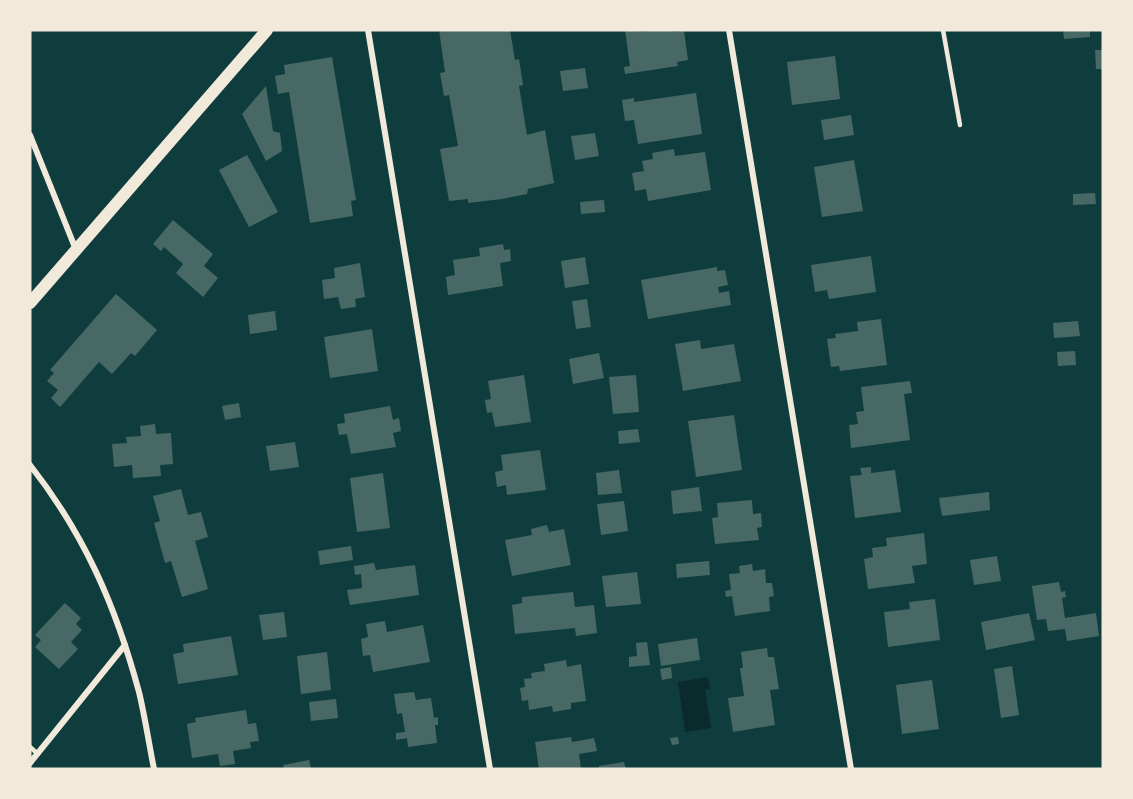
<svg xmlns="http://www.w3.org/2000/svg" width="1133" height="799" viewBox="0 0 1133 799" font-family="'Varela Round',sans-serif">
	<rect width="100%" height="100%" fill="#0f3d3e"/>
	<polygon fill="#0a2a2b" points="708,677 710,689 705,690 711,728 685,732 678,682"/>
	<g fill="#486865">
		<polygon points="439,30 510,30 515,60 519,59 523,85 519,86 527,135 545,130 554,183 528,189 527,194 502,199 468,203 468,199 449,201 440,149 458,146 449,95 444,96 440,73 445,72"/>
		<polygon points="625,30 641,30 641,32 657,30 673,30 673,32 684,31 688,60 677,62 678,66 625,74 624,67 630,66"/>
		<polygon points="1063,30 1090,30 1090,37 1064,39"/>
		<polygon points="1095,50 1103,50 1103,69 1096,69"/>
		<polygon points="835,56 840,99 792,105 787,62"/>
		<polygon points="332,57 356,200 351,201 353,216 310,223 289,92 278,94 275,76 285,74 284,65"/>
		<polygon points="585,68 588,88 563,91 560,71"/>
		<polygon points="266,86 273,131 280,133 282,151 266,161 242,114"/>
		<polygon points="696,93 702,134 638,144 634,120 625,121 622,100 634,98 634,102"/>
		<polygon points="851,115 854,135 824,140 821,120"/>
		<polygon points="595,133 599,156 575,160 571,136"/>
		<polygon points="674,149 675,156 705,152 711,190 648,201 646,189 635,191 632,173 644,171 642,161 653,159 652,153"/>
		<polygon points="247,155 278,212 249,227 219,170"/>
		<polygon points="854,160 863,211 822,217 814,167"/>
		<polygon points="1095,193 1096,204 1073,205 1073,194"/>
		<polygon points="604,200 605,212 581,214 580,202"/>
		<polygon points="173,220 213,254 204,266 218,278 203,297 176,273 183,264 164,247 161,251 153,244"/>
		<polygon points="503,244 504,250 510,249 511,261 500,263 503,286 448,295 446,277 455,275 453,260 480,256 479,248"/>
		<polygon points="871,256 876,292 829,299 827,290 815,292 811,265"/>
		<polygon points="585,257 589,284 565,288 561,261"/>
		<polygon points="360,263 365,297 355,299 356,307 341,309 338,297 324,299 322,280 335,278 334,268"/>
		<polygon points="717,267 717,271 725,270 728,285 718,287 719,293 729,291 731,305 648,319 641,280"/>
		<polygon points="116,294 157,330 135,356 131,353 112,374 99,362 60,407 51,398 58,390 47,381 54,373 50,370"/>
		<polygon points="587,299 591,327 576,329 572,301"/>
		<polygon points="275,311 277,330 250,334 248,315"/>
		<polygon points="881,319 887,365 840,371 839,366 831,367 827,339 836,338 835,334 858,331 857,322"/>
		<polygon points="1078,321 1080,336 1054,338 1053,323"/>
		<polygon points="372,329 378,371 330,378 324,337"/>
		<polygon points="700,340 701,349 734,344 741,381 683,391 675,344"/>
		<polygon points="1075,351 1076,365 1058,366 1057,352"/>
		<polygon points="599,353 604,378 573,384 569,359"/>
		<polygon points="524,375 531,422 495,427 492,412 487,413 485,400 491,399 488,381"/>
		<polygon points="636,375 639,412 613,414 609,377"/>
		<polygon points="910,381 912,393 904,394 910,440 851,448 849,425 858,424 856,412 864,411 861,387"/>
		<polygon points="239,403 241,417 225,420 222,406"/>
		<polygon points="390,406 393,420 399,418 401,431 393,433 396,447 351,454 347,434 339,435 337,424 345,423 344,414"/>
		<polygon points="734,415 742,470 696,477 688,421"/>
		<polygon points="155,424 156,434 171,433 173,464 160,465 161,476 133,478 132,465 114,467 112,444 127,443 126,437 141,436 140,426"/>
		<polygon points="638,429 640,442 619,444 618,431"/>
		<polygon points="295,442 299,467 270,471 266,446"/>
		<polygon points="540,450 546,490 507,495 506,485 497,487 495,472 503,470 501,455"/>
		<polygon points="871,467 871,473 895,470 901,512 855,518 850,476 862,475 860,468"/>
		<polygon points="619,470 622,493 598,495 596,473"/>
		<polygon points="383,473 390,528 357,532 350,478"/>
		<polygon points="699,487 702,511 673,514 671,491"/>
		<polygon points="181,489 188,515 201,512 208,537 195,541 208,589 182,597 171,561 165,563 154,523 160,521 153,496"/>
		<polygon points="989,492 990,510 942,516 939,498"/>
		<polygon points="752,500 753,514 761,513 762,527 757,528 759,540 715,544 712,518 718,517 717,503"/>
		<polygon points="624,501 628,531 601,535 597,504"/>
		<polygon points="547,525 549,532 564,529 571,565 512,576 505,540 532,535 531,529"/>
		<polygon points="924,533 927,564 912,566 915,583 868,589 864,559 873,557 872,548 887,546 886,538"/>
		<polygon points="351,546 353,560 320,565 318,551"/>
		<polygon points="997,556 1001,581 974,585 970,560"/>
		<polygon points="709,561 710,575 677,578 676,564"/>
		<polygon points="374,563 376,570 415,565 419,595 350,605 347,590 362,588 361,574 355,575 354,566"/>
		<polygon points="752,564 753,571 765,569 766,583 772,583 774,596 769,597 770,611 735,616 732,596 726,597 725,591 731,590 729,574 740,573 739,566"/>
		<polygon points="637,572 641,604 606,607 602,576"/>
		<polygon points="1059,582 1061,592 1065,591 1066,597 1062,598 1065,618 1096,613 1099,636 1067,641 1065,629 1048,631 1046,619 1037,620 1032,586"/>
		<polygon points="573,592 575,607 594,605 597,633 576,636 575,628 515,634 512,605 522,603 522,597"/>
		<polygon points="935,599 940,640 888,647 884,612 910,609 909,602"/>
		<polygon points="65,603 81,618 76,624 82,630 71,642 78,649 59,669 35,647 41,640 35,635"/>
		<polygon points="284,612 287,637 263,640 259,615"/>
		<polygon points="1029,613 1035,640 986,650 981,622"/>
		<polygon points="385,621 387,632 423,625 430,662 373,672 370,655 363,656 361,639 368,637 366,624"/>
		<polygon points="231,636 238,675 178,684 173,654 184,652 183,644"/>
		<polygon points="697,638 700,660 661,666 658,644"/>
		<polygon points="647,642 650,665 629,667 629,657 637,656 636,643"/>
		<polygon points="767,648 768,657 774,657 779,689 770,690 775,725 733,732 728,698 744,696 740,668 743,668 741,652"/>
		<polygon points="327,652 331,690 301,694 297,656"/>
		<polygon points="566,660 567,667 581,664 586,701 571,703 571,709 553,712 552,706 529,710 528,700 522,701 520,688 525,687 524,679 532,678 531,673 545,671 544,664"/>
		<polygon points="1012,666 1019,715 1001,718 994,669"/>
		<polygon points="671,667 672,678 662,680 660,669"/>
		<polygon points="932,680 939,729 902,734 896,685"/>
		<polygon points="414,692 416,700 431,698 434,718 438,717 438,725 435,725 437,743 408,747 407,738 396,740 396,733 405,732 402,713 397,714 394,694"/>
		<polygon points="336,699 338,718 311,721 309,702"/>
		<polygon points="246,710 248,724 256,723 259,741 250,742 251,748 233,751 235,764 220,766 218,754 192,758 187,724 196,722 195,718"/>
		<polygon points="571,737 572,742 594,738 597,751 579,754 581,769 539,769 535,742"/>
		<polygon points="678,737 679,744 672,745 670,738"/>
		<polygon points="309,760 311,769 284,769 283,765"/>
		<polygon points="624,762 626,769 599,769 599,766"/>
	</g>
	<g fill="none" stroke-linecap="round" stroke-linejoin="round">
		<g stroke="#f1e9da" stroke-width="4.5">
			<polyline points="943,30 960,125"/>
			<polyline points="30,747 38,754"/>
		</g>
		<g stroke="#f1e9da" stroke-width="6">
			<polyline points="368,30 490,769"/>
			<polyline points="729,30 851,769"/>
			<polyline points="30,135 76,250"/>
			<path d="M30 465C85 535 116 607 139 692 145 717 149 744 154 769"/>
			<polyline points="30,763 125,645"/>
		</g>
		<polyline stroke="#f1e9da" stroke-width="12" points="30,303 267,30"/>
	</g>
	<rect width="1133" height="799" fill="none" stroke="#f1e9da" stroke-width="63"/>
</svg>
